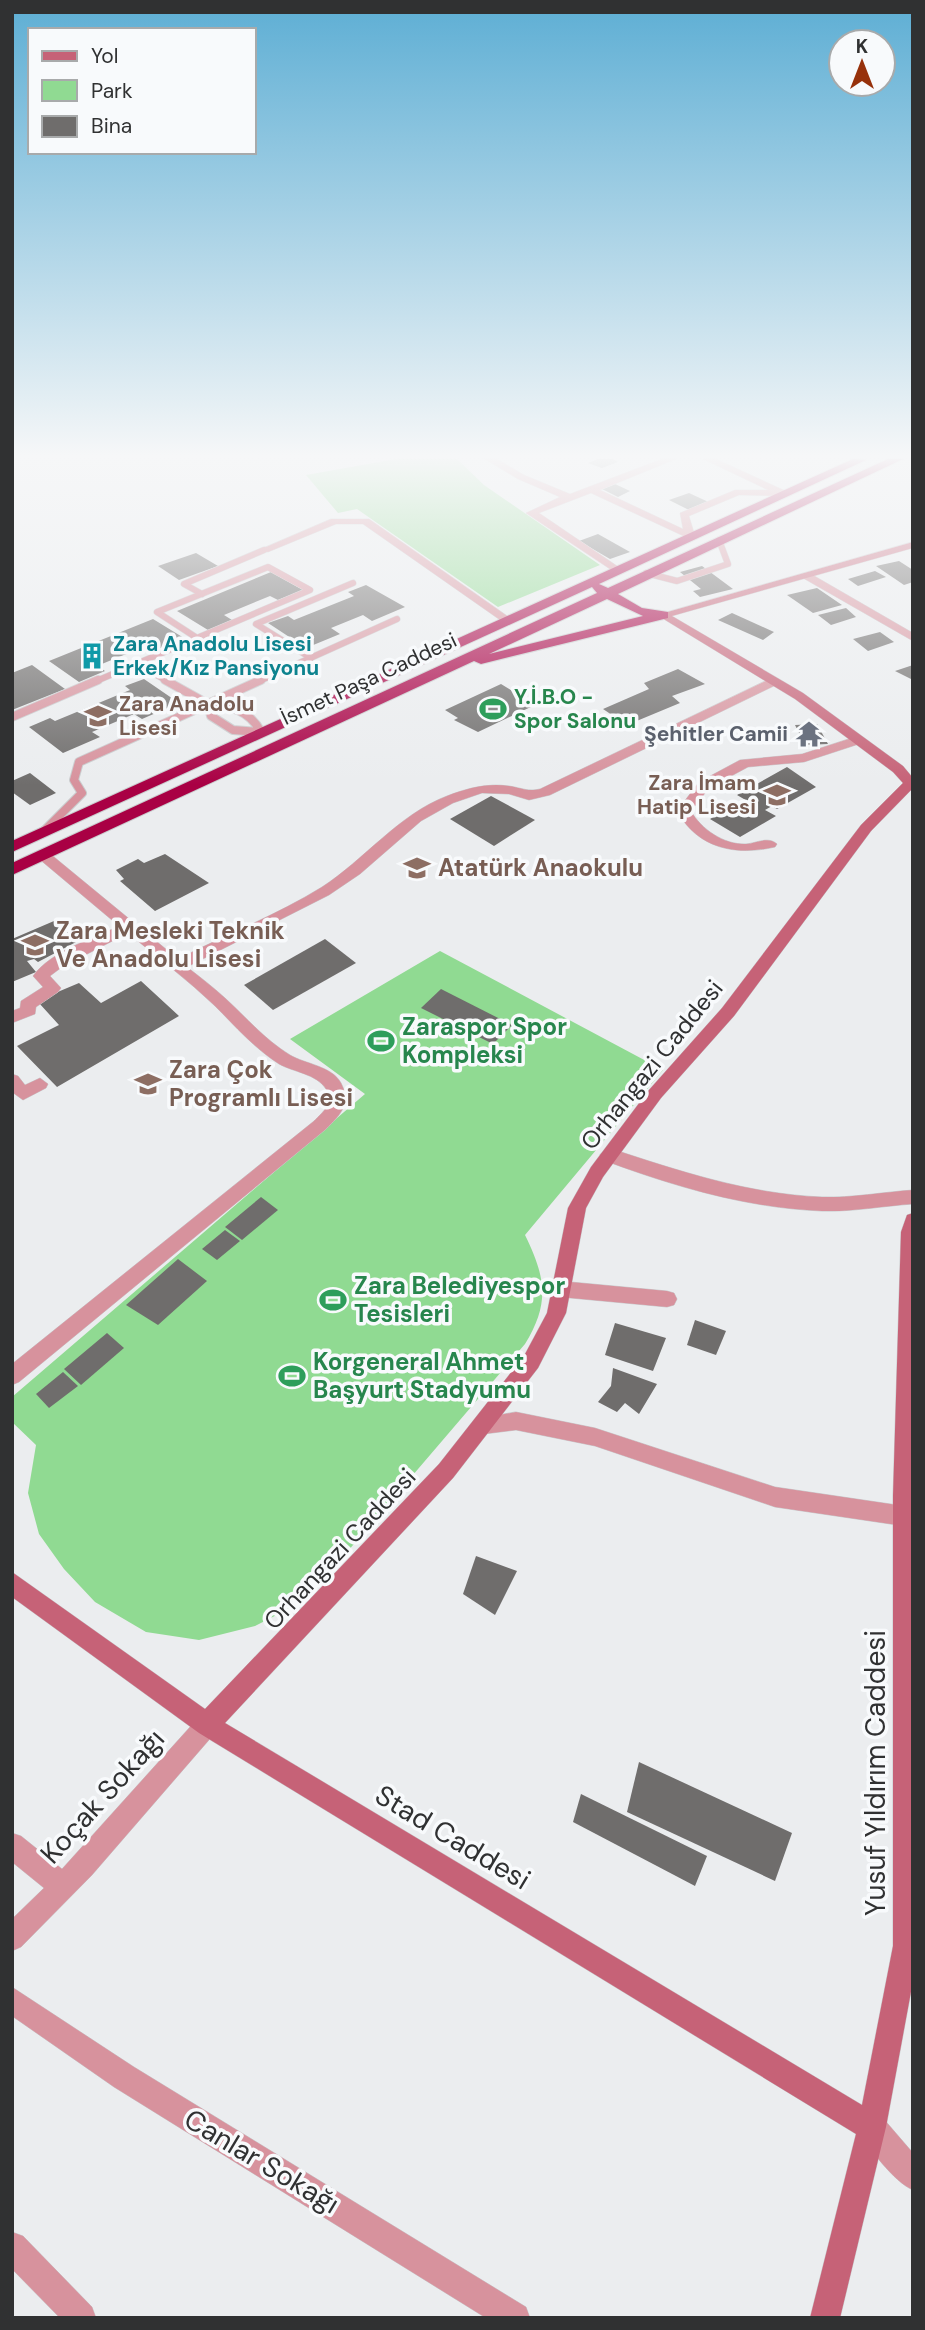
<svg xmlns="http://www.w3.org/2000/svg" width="925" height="2330" viewBox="0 0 925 2330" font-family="'DM Sans',sans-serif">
	<rect width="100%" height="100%" fill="#ebedef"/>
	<g fill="#90da92">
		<polygon points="396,459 457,459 484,485 600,565 498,607 357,509 338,513 306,475"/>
		<path d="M440 951 663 1070 525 1235C546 1278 550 1303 525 1344L306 1600 255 1626 199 1640 146 1632 95 1602 64 1569 39 1534 28 1493 36 1445 12 1422V1397L365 1094 290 1039Z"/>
	</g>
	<g fill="#6f6d6c">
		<polygon points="598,459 613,459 618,462 602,468 588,463"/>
		<polygon points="615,484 630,491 618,497 602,489"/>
		<polygon points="689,493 715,505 695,513 669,500"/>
		<polygon points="598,534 630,552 610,559 579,541"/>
		<polygon points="196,553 218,566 179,580 158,566"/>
		<polygon points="899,561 913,570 913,582 904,585 876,566"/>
		<polygon points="702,566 733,589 700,597 693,591 701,589 680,572"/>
		<polygon points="875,571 886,577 858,586 848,579"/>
		<polygon points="271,572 303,590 278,600 270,596 224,615 232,620 208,630 177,611"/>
		<polygon points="366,585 405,607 372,621 363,615 331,628 340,634 306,648 268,623 288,616 294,620 354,596 348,592"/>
		<polygon points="817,588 842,605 813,613 787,595"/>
		<polygon points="846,608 856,617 831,625 818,615"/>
		<polygon points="732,613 774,632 763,640 718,620"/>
		<polygon points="153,619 184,638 156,650 148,645 97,666 105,671 79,682 49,661"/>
		<polygon points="880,632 894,642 868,651 853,639"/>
		<polygon points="32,665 65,689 12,710 12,673"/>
		<polygon points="913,665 913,680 895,671"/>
		<polygon points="678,669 705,684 672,696 680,703 627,725 603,709 649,689 644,683"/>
		<polygon points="144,679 179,703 142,719 134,714 92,732 100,737 63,753 29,727 50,718 55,721 130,690 125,686"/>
		<polygon points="501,684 535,705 478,732 454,720 458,718 445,710"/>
		<polygon points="817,724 828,744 805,745 795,725"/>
		<polygon points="787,767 816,787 777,809 772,806 765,810 776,816 740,837 710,819 739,802 744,805 749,802 737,795"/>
		<polygon points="30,773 56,793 30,805 12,792 12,781"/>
		<polygon points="491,796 535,820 494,846 450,819"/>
		<polygon points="165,854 209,883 155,911 120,881 124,879 116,870 138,859 144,863"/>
		<polygon points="54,921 78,941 38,962 34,959 27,961 36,972 12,982 12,939"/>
		<polygon points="325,939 356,963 273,1010 244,985"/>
		<polygon points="141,981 179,1016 57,1087 17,1046 59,1025 39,1003 60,991 79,983 101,1003"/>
		<polygon points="441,989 512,1025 493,1044 421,1008"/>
		<polygon points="261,1197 278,1210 242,1240 225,1227"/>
		<polygon points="225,1230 240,1241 217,1260 202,1249"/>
		<polygon points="178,1259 207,1281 158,1325 126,1305"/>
		<polygon points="695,1320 726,1331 716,1355 687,1345"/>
		<polygon points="615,1323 666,1338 653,1371 605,1355"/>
		<polygon points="107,1333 124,1348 81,1385 64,1369"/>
		<polygon points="613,1368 657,1384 639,1414 625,1403 617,1412 598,1402 611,1386"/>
		<polygon points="63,1372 78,1386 49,1408 36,1394"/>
		<polygon points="476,1556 517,1571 495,1615 463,1594"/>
		<polygon points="639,1762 792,1833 775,1881 627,1812"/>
		<polygon points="581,1794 707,1856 695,1886 573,1822"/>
	</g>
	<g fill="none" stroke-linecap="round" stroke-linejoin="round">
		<g stroke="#c9cbcd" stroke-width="7">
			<g id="lane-far1">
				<polygon points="268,567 310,590 197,638 157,612"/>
				<polyline points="646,573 677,581 728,564 719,540"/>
				<polyline points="202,594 184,584 264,550"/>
				<polyline points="311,658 256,624 353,583"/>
				<polyline points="137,664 169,682"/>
				<polyline points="94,682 197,638"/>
				<polyline points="257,682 397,619"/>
			</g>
		</g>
		<g stroke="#c9cbcd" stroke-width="10">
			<g id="lane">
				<polyline points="165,680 208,704"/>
				<path d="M208 704C231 706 249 710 261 732L233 730 211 716Z"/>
				<polyline points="12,717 98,680"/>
				<polyline points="41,834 82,793 74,780 79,762 261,680"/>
			</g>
		</g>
		<g stroke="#c9cbcd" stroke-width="1">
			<g id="street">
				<polygon points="485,459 497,459 524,475 570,494 662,459 676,459 600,490 683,529 680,513 735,490 768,490 703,459 716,459 790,493 785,496 739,495 689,516 695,536 690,539 591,493 539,513 620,568 621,570 616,573 526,513 560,497 518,479"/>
				<polygon points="331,519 369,519 513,620 503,622 363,524 336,524 268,552 259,550"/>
				<polygon points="803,574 811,574 913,633 913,641 803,578"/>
				<path d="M774 677 780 681 778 684 550 795 529 800 509 794 482 793 453 803 421 821 360 874 329 895 187 967C200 977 213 987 225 998 247 1018 264 1039 290 1055 305 1064 332 1066 341 1083 352 1104 340 1115 326 1129L19 1382 12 1385V1364L314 1121C323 1112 335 1102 326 1089 317 1074 293 1072 279 1064 254 1048 236 1027 215 1006 188 980 157 957 128 933L62 967 50 976 61 988 58 992 36 1007 35 1014 12 1023V1011L20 1008 21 1001 43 987 33 976C51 951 92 939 119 926L38 858V852H48L178 959C225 935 277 915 322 887 364 860 399 814 447 796 468 788 487 783 509 786 522 788 528 792 540 789Z"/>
				<path d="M858 736 862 737V743L804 762 748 767 709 788 691 811C701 829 724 845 746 844 757 843 768 836 777 844L775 847C736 856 698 849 677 811L699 782 740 760 802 754Z"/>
				<polygon points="12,1074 18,1076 25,1085 40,1078 48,1084 46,1088 23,1100 12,1092"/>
				<path d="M609 1148C679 1171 748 1194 822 1197 852 1198 883 1192 913 1190V1204C883 1206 852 1212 822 1211 746 1208 673 1186 603 1160L600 1155Z"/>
				<polygon points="560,1281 667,1291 674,1293 677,1299 674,1305 667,1307 560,1297 553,1295 551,1289 553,1283"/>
				<polygon points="516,1412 595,1428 775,1487 904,1506 912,1509 913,1521 904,1526 775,1507 595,1446 516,1430 484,1434 477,1431 474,1425 477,1419"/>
				<polygon points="207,1713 215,1717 219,1725 215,1733 92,1875 21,1947 12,1951 12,1919 44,1888 12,1862 12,1833 21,1836 62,1869 199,1717"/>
				<polygon points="12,1987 134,2067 526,2307 530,2318 486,2318 114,2087 12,2016"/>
				<path d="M872 2113 882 2117 913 2153V2190C895 2183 865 2145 858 2127L862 2117Z"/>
				<polygon points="12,2232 23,2236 92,2307 96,2318 60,2318 12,2269"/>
			</g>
		</g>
		<g stroke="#c9cbcd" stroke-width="1">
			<polygon id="secondary" points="913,542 913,548 672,616 803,693 903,766 913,778 913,788 871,831 734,1016 661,1098 603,1177 586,1208 566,1313 538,1368 453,1478 225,1723 862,2105 893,1946 893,1496 901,1232 907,1215 913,1213 913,1981 886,2127 840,2318 810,2318 856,2134 199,1733 12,1597 12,1572 205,1709 439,1464 524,1356 547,1313 568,1208 591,1167 649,1090 722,1008 861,825 903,783 893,772 795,699 657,615"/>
		</g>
		<g stroke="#c9cbcd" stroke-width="2">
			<path id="highway" d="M853 459 866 460 599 584 608 588 888 459H903L618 594 642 608 668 612V618L481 664 474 661 12 875V863L597 593 592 587 12 852V841ZM607 599 643 616 489 654Z"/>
		</g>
		<use href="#lane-far1" stroke="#d7929d" stroke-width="6"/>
		<use href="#lane" stroke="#d7929d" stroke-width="8"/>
		<use href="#street" fill="#d7929d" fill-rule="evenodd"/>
		<use href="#secondary" fill="#c66277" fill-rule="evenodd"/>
		<use href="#highway" fill="#a90044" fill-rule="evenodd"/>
	</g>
	<linearGradient id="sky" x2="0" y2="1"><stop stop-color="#5daed4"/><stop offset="0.58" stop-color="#f6f7f8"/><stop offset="1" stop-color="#f6f7f8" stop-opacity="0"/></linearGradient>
	<rect width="925" height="785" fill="url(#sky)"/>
	<defs>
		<g id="building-bare" transform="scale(2.1)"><path d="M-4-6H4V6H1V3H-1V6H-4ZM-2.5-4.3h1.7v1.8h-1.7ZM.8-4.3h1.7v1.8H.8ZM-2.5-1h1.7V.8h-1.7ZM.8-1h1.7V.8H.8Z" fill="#0f9aa8" stroke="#f8fafc" stroke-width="2.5" paint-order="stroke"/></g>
		<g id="stadium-bare" transform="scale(2.1)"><path d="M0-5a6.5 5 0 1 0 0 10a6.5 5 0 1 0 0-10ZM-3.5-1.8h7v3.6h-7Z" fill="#2e9e5b" stroke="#f8fafc" stroke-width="2.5" paint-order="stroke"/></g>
		<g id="school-bare" transform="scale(2.1)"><path d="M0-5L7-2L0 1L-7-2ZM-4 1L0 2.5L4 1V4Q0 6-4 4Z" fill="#8d6e63" stroke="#f8fafc" stroke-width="2.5" paint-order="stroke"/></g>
		<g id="temple-bare" transform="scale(2.1)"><path d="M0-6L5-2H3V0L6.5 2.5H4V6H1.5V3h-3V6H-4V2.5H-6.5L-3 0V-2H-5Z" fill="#6b7280" stroke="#f8fafc" stroke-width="2.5" paint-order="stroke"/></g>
	</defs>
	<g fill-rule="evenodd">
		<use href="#building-bare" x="92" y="656"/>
		<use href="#stadium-bare" x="493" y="709"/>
		<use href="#school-bare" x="98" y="716"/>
		<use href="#temple-bare" x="809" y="734"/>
		<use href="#school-bare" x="777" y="795"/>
		<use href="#school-bare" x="417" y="868"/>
		<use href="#school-bare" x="35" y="945"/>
		<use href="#stadium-bare" x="381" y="1041"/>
		<use href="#school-bare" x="148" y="1084"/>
		<use href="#stadium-bare" x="333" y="1300"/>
		<use href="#stadium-bare" x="292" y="1376"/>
	</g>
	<g text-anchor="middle" stroke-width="7" stroke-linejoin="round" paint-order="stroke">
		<g font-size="21" font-weight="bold" fill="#0d838f" stroke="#f8fafc" text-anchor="start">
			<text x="113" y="651">Zara Anadolu Lisesi<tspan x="113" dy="24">Erkek/Kız Pansiyonu</tspan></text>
		</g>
		<g font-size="21" fill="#303132" stroke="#f8fafc">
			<text transform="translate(369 679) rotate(-25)" y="7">İsmet Paşa Caddesi</text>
		</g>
		<g font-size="21" font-weight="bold" fill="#27864d" stroke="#f8fafc" text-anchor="start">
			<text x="514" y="704">Y.İ.B.O -<tspan x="514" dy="24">Spor Salonu</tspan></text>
		</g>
		<g font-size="21" font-weight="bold" fill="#785e54" stroke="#f8fafc" text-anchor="start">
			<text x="119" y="711">Zara Anadolu<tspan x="119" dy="24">Lisesi</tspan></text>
			<text x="756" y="790" text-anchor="end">Zara İmam<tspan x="756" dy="24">Hatip Lisesi</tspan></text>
		</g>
		<g font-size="21" font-weight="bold" fill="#5b616d" stroke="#f8fafc" text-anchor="end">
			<text x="788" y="741">Şehitler Camii</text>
		</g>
		<g font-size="24" font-weight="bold" fill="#785e54" stroke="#f8fafc" text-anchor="start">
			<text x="438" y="876">Atatürk Anaokulu</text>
			<text x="56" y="939">Zara Mesleki Teknik<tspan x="56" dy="28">Ve Anadolu Lisesi</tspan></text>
			<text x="169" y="1078">Zara Çok<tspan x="169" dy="28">Programlı Lisesi</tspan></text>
		</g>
		<g font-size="24" font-weight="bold" fill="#27864d" stroke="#f8fafc" text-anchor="start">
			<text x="402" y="1035">Zaraspor Spor<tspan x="402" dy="28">Kompleksi</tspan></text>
			<text x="354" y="1294">Zara Belediyespor<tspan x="354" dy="28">Tesisleri</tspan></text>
			<text x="313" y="1370">Korgeneral Ahmet<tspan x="313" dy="28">Başyurt Stadyumu</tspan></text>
		</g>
		<g font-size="24" fill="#303132" stroke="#f8fafc">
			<text transform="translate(652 1065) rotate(-51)" y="8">Orhangazi Caddesi</text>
			<text transform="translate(340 1549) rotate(-47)" y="8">Orhangazi Caddesi</text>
		</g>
		<g font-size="28" fill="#303132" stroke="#f8fafc">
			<text transform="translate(875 1773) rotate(-90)" y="10">Yusuf Yıldırım Caddesi</text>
			<text transform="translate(102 1796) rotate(-48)" y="10">Koçak Sokağı</text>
			<text transform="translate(453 1837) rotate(31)" y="10">Stad Caddesi</text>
			<text transform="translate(262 2161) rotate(31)" y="10">Canlar Sokağı</text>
		</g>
	</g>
	<rect width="925" height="2330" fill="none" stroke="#303132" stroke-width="28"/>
	<rect x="28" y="28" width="228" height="126" fill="#f8fafc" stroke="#a8aaab" stroke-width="2"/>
	<rect x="42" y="51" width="35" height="10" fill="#c66277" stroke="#a8aaab" stroke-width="2"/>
	<text x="91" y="63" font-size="21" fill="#303132">Yol</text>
	<rect x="42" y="80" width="35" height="21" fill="#90da92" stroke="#a8aaab" stroke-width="2"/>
	<text x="91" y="98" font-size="21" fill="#303132">Park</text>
	<rect x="42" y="116" width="35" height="21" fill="#6f6d6c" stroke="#a8aaab" stroke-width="2"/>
	<text x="91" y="133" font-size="21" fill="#303132">Bina</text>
	<g transform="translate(862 63)"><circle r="33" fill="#f8fafc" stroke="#a8aaab" stroke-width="2"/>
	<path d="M0-5L12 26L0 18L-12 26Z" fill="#97310b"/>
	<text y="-10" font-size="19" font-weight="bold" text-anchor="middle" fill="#303132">K</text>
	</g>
</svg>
